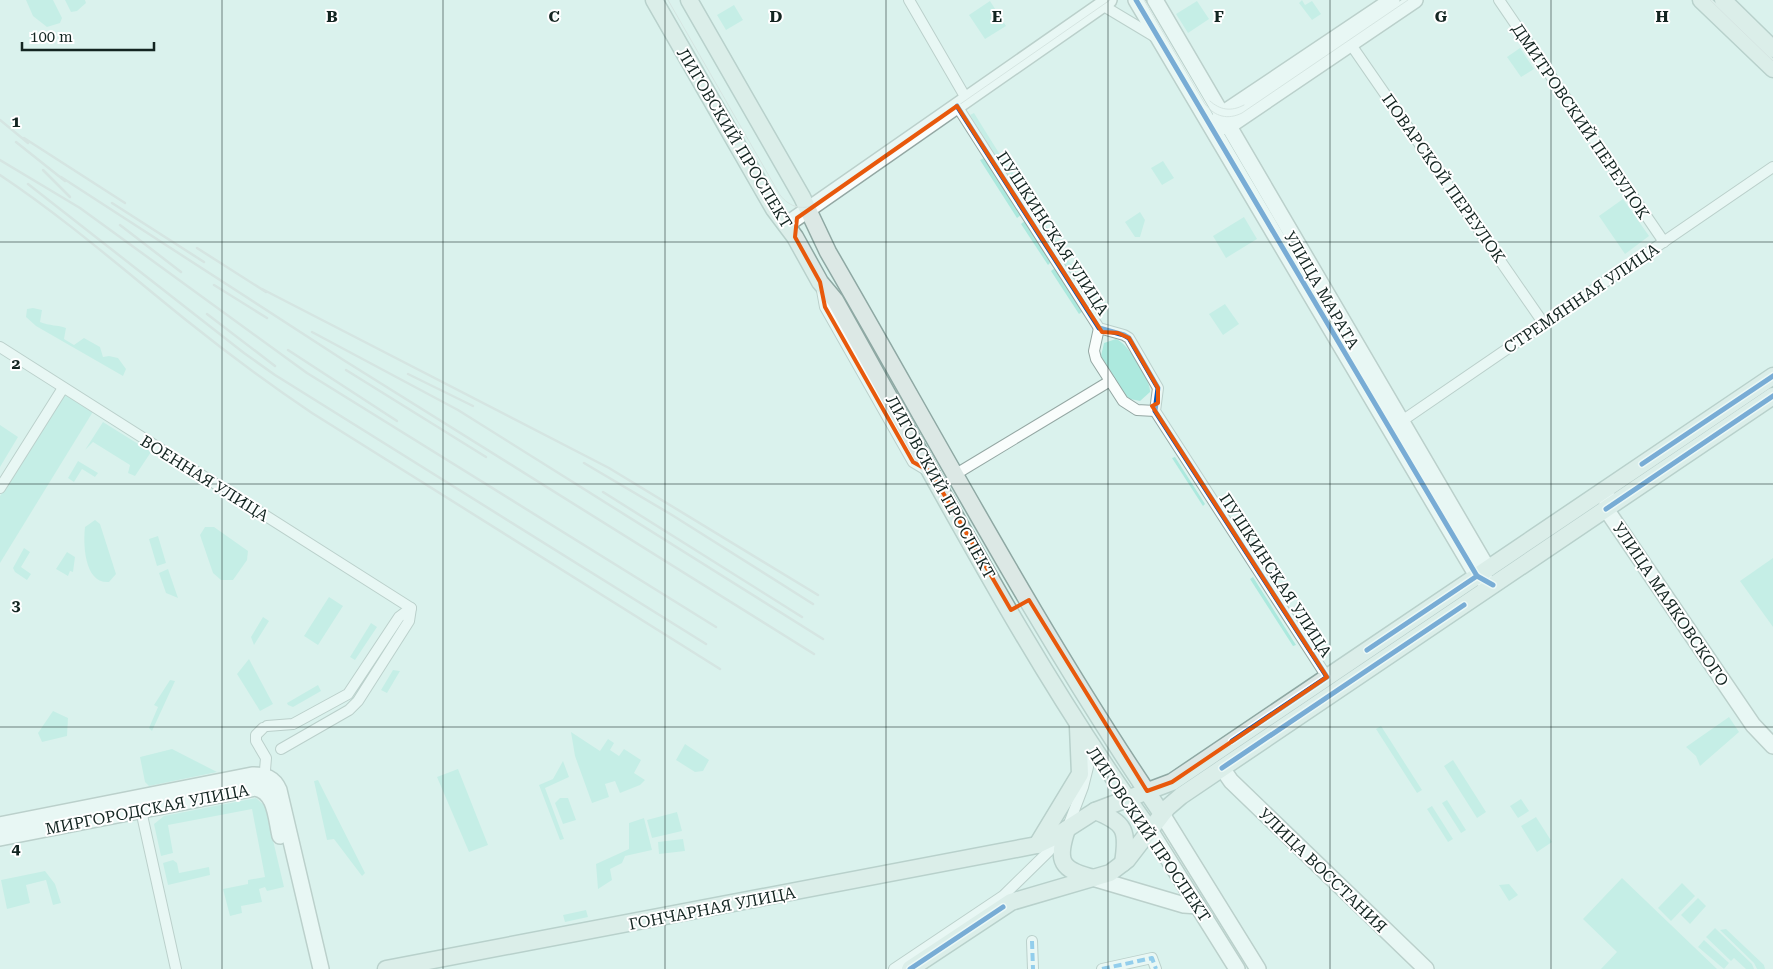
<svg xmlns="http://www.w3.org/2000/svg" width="1773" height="969" viewBox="0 0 1773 969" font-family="'Roboto Serif',serif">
	<rect width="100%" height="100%" fill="#daf2ed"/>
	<g fill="#ace9de">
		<polygon points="26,0 53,0 62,18 60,23 47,27 33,16"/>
		<polygon points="65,0 85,0 86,3 77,11 71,12"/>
		<polygon points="1302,0 1305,5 1312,1 1321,14 1312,20 1299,3"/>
		<polygon points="990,1 1006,26 985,39 969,15"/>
		<polygon points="1197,1 1209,19 1188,33 1176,14"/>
		<polygon points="734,5 743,20 726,30 717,15"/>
		<polygon points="1520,48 1534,69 1521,77 1507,57"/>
		<polygon points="974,113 1007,166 1003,168 970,115"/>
		<polygon points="984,158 1021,215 1017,218 980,160"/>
		<polygon points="1163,161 1174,178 1162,185 1151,168"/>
		<polygon points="1011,170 1029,200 1025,202 1007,173"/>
		<polygon points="1623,199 1649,236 1625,254 1599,216"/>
		<polygon points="1033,205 1064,254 1060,256 1029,207"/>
		<polygon points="1140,212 1145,220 1140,237 1135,237 1125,222"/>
		<polygon points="1244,217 1257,239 1226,258 1213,236"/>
		<polygon points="1025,221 1051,262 1048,265 1021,224"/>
		<polygon points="1068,260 1093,298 1089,301 1064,263"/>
		<polygon points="1055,268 1083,311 1079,314 1051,271"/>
		<polygon points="1225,304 1239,324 1223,335 1209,314"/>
		<path d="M33 308 42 310 40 322C50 326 58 325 66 328L64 339 74 345 84 338 100 347 103 357 109 356 118 358 126 369 123 376 36 326 26 317 27 309Z"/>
		<path d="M1116 339C1127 342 1151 381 1150 392L1140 401 1130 399 1126 396 1101 356 1104 343Z"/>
		<polygon points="66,393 94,410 0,563 0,496"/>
		<polygon points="103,422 151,452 135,476 128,473 130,465 93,442 85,450"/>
		<polygon points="0,425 18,437 0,467"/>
		<polygon points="1175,457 1205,504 1203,506 1172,458"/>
		<polygon points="78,461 98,473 95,477 82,469 74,482 68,478"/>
		<path d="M95 520 100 524 116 574 109 582C84 584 83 544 85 527Z"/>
		<polygon points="205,527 214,527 248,551 247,560 233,580 221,580 213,573 200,535"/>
		<polygon points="158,536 166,563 157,566 149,539"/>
		<polygon points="24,548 30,552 21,567 31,574 27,580 15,572 13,568"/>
		<polygon points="67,552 75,557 73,572 70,571 68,576 56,569"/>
		<polygon points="1773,558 1773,627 1740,581"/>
		<polygon points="168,569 178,598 166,593 159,573"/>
		<polygon points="1253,577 1296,645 1293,646 1250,579"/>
		<polygon points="329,597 343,606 318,645 304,636"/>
		<polygon points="263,617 269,621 254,645 251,637"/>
		<polygon points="371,623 377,627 355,660 350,657"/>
		<polygon points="249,659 273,704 260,711 237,674"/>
		<polygon points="393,670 400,671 387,693 381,690"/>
		<polygon points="170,680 175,681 152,731 149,728 158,707 154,705"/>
		<polygon points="318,685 321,691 293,707 288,705 287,703"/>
		<polygon points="53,711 68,718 67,736 42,742 38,733"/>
		<polygon points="1729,717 1739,732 1700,766 1696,756 1686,747"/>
		<polygon points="1381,726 1422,790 1417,793 1376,729"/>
		<polygon points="571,732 600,751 608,739 614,743 610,750 619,756 624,749 641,760 634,773 645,780 640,785 620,793 615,781 605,784 609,797 592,803 575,756"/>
		<polygon points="685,744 709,760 703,771 695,772 676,760"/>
		<polygon points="172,749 217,772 149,786 145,782 140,757"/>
		<polygon points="1453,760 1486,812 1477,818 1444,766"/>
		<polygon points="563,761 569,777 545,788 564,839 560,840 539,785 553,779"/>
		<polygon points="458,769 488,845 469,852 437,777"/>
		<polygon points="318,780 365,873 362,876 334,839 327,840 314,781"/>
		<polygon points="256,798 265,806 284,887 267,891 265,887 259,889 262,902 241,906 242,913 230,916 223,889 248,884 248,880 265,877 252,809 168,825 173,853 161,856 154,824 164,816"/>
		<polygon points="560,798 568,798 576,820 563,824 555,803"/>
		<polygon points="1521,799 1529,811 1518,818 1510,806"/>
		<polygon points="1447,800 1466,830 1461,833 1442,803"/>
		<polygon points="1432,806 1453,839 1448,842 1427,809"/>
		<polygon points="677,812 682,831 652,838 647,820"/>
		<polygon points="1536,817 1552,842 1537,852 1521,826"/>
		<polygon points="644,818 652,850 625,856 622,863 610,869 612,880 598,889 596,864 629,849 629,823"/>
		<polygon points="683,839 685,851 659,854 658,842"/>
		<polygon points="173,860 177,863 179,873 209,867 210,875 168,885 163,863"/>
		<polygon points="45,871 55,884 61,903 53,905 46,880 26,885 30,903 7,909 1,880"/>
		<polygon points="1622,878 1717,969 1601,969 1617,952 1583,919"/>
		<polygon points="1682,883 1695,896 1671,921 1658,908"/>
		<polygon points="1509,884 1518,895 1509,901 1499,885"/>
		<polygon points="1698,898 1706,906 1690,924 1681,915"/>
		<polygon points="586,910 588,917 565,922 563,915"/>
		<polygon points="1715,928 1752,964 1754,969 1746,969 1734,958 1731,961 1706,937"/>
		<polygon points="1726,929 1764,965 1765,969 1757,969 1754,963 1720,930"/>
		<polygon points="1704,940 1729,963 1724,969 1698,947"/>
	</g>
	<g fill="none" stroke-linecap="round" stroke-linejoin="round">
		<g stroke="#94a7a3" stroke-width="12">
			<g id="street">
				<polyline points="909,0 967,100"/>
				<polyline points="1499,0 1664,242"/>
				<polyline points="1102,5 1157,38"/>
				<polyline points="1347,39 1544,324"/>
				<polyline points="957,106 1099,328 1124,335 1129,338 1158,388 1155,411 1327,677"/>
				<polyline points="821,285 825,307 913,462 928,471"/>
				<polyline points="1099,328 1094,351 1096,359 1123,401 1137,410 1155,411"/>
				<polyline points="0,347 411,608"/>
				<polyline points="1396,425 1773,167"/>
				<polyline points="956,474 1110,381"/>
				<polyline points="0,488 63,388"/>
				<polyline points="267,726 293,724 348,694 399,617 411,608 409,621 358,701 349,710 281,749"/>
				<polyline points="263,728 256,735 256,741 266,758 264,782"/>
				<polyline points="140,806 176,969"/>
				<polyline points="1032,941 1033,969"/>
				<polyline points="894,969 1003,896 1048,852 1067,829 1083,787 1088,767 1086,741"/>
				<polyline points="1102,969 1152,958 1156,969"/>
			</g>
		</g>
		<g stroke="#94a7a3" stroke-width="18">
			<g id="secondary">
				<polyline points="1136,0 1477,576 1487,582"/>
				<polyline points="1155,0 1488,569"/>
				<polyline points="1218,121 1222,114 1392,0"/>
				<polyline points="1219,127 1229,126 1415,0"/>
				<polyline points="786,225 1109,0"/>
				<polyline points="1608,498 1606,509 1753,725 1773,746"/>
				<polyline points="1222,768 1231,781 1426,969"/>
				<polyline points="1162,814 1258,969"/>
				<path d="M0 825 252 775C265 775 274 778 279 790L321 969"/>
				<polyline points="1150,830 1237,969"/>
				<path d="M0 838 255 788C276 791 276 820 280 836"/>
				<polyline points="1096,879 1184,905 1198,906"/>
			</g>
		</g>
		<g stroke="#8ea8a3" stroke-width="19">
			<g id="primary">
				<path d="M654 0 774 209 795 237 820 282 835 300C936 479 1030 664 1150 830"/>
				<path d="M689 0 802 197 828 252C937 440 1040 635 1162 814"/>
				<polyline points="1701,0 1773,69"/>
				<polyline points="1723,0 1773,49"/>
				<path d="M1095 811C1126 823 1128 831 1123 863"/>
				<path d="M1067 829C1056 862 1061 870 1094 878"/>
				<polyline points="1037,845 1080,774 1078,727"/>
				<polyline points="386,969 1037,845 1056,836 1095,811 1172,782 1773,376"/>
				<polyline points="910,969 1011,902 1110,873 1127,860 1167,808 1181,796 1773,396"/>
			</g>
		</g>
		<use href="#street" stroke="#f9fdfc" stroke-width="10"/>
		<use href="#secondary" stroke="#f9fdfc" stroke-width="15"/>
		<use href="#primary" stroke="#dce8e5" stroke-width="16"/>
		<g stroke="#ced5d4" stroke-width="1">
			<path d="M668 0 780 195C790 208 804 211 818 203L1110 0"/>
			<path d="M1144 0 1205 104C1215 117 1228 120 1242 113L1408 0"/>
			<polyline points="1710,0 1773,61"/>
			<path d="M1210 101C1220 110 1231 112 1244 105"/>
		</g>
		<g stroke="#ced5d4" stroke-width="2.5">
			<polyline points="0,120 28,143"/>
			<polyline points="24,138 125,203"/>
			<polyline points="16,142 65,181"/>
			<polyline points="0,160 80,208 307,373 716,627"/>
			<polyline points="43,170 70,197"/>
			<path d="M0 175C66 219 125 271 186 320 227 353 269 384 312 413L720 669"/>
			<polyline points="61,177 345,361 814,654"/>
			<polyline points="28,184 244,353 275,375 706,644"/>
			<polyline points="112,203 204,262"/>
			<polyline points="120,225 181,272"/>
			<polyline points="197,248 266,292"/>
			<polyline points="214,285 267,318"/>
			<polyline points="262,289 609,468 818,595"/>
			<polyline points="207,314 275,366"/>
			<polyline points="312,332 458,410 823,639"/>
			<polyline points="288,350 397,421"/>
			<polyline points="346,370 486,457"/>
			<polyline points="408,374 473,406"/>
			<polyline points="584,463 672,515 813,604"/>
			<polyline points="603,492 802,617"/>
		</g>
		<g stroke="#3da2ea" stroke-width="4" stroke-dasharray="8 4" stroke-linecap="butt">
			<polyline points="1032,941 1033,969"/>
			<polyline points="1102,969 1152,958 1156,969"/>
		</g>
		<g stroke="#fff" stroke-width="8">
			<g id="cycleway">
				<polyline points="1136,0 1477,576 1493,585"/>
				<polyline points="957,106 1099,328 1124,335 1129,338 1158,388 1155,411 1327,677 1232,741"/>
				<polyline points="1642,464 1773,376"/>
				<polyline points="1606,509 1773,396"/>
				<polyline points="1367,650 1477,576"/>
				<polyline points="1222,768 1464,605"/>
				<polyline points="910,969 1003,907"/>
			</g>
		</g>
		<use href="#cycleway" stroke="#0057b8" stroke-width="5"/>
	</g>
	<path d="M0 0H1773V969H0ZM957 106 1102 332 1118 333 1129 338 1158 388V403L1152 406 1327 677 1172 782 1147 791 1029 600 1011 610 931 472 913 462 825 307 820 282 795 237 797 218Z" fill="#daf2ed" fill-opacity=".55" fill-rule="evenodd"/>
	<path fill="none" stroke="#e8590c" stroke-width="4" stroke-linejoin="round" d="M957 106 1102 332 1118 333 1129 338 1158 388V403L1152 406 1327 677 1172 782 1147 791 1029 600 1011 610 931 472 913 462 825 307 820 282 795 237 797 218Z"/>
	<path fill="none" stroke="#132521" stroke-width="1" stroke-opacity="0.55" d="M222 0V969M443 0V969M665 0V969M886 0V969M1108 0V969M1330 0V969M1551 0V969M0 242H1773M0 484H1773M0 727H1773"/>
	<g text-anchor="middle" stroke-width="4" stroke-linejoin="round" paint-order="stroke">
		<g font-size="16" fill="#132521" stroke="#fff">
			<text transform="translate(1581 121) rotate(56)" y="6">ДМИТРОВСКИЙ ПЕРЕУЛОК</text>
			<text transform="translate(735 138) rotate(59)" y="6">ЛИГОВСКИЙ ПРОСПЕКТ</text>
			<text transform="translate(1444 178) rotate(55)" y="6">ПОВАРСКОЙ ПЕРЕУЛОК</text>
			<text transform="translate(1053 233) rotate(57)" y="6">ПУШКИНСКАЯ УЛИЦА</text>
			<text transform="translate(1322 290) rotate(60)" y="6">УЛИЦА МАРАТА</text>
			<text transform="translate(1581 298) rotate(-34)" y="6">СТРЕМЯННАЯ УЛИЦА</text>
			<text transform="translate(205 478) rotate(32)" y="6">ВОЕННАЯ УЛИЦА</text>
			<text transform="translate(941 487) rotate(61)" y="6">ЛИГОВСКИЙ ПРОСПЕКТ</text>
			<text transform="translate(1276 575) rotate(57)" y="6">ПУШКИНСКАЯ УЛИЦА</text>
			<text transform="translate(1671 604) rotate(56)" y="6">УЛИЦА МАЯКОВСКОГО</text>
			<text transform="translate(147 809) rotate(-11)" y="6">МИРГОРОДСКАЯ УЛИЦА</text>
			<text transform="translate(1149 834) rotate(56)" y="6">ЛИГОВСКИЙ ПРОСПЕКТ</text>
			<text transform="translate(1323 870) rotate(44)" y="6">УЛИЦА ВОССТАНИЯ</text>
			<text transform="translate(712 908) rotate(-11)" y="6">ГОНЧАРНАЯ УЛИЦА</text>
		</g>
	</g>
	<g font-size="16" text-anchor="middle" font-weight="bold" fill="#132521" stroke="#fff" stroke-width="4" stroke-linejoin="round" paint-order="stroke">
		<text x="332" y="22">B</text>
		<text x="554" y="22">C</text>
		<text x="776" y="22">D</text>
		<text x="997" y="22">E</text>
		<text x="1219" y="22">F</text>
		<text x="1441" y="22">G</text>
		<text x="1662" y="22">H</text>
		<text x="16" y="127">1</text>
		<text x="16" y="369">2</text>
		<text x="16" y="611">3</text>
		<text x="16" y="854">4</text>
	</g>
	<path d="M22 42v8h132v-8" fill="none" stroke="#132521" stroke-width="2.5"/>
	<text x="30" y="42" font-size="15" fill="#132521" stroke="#ffffff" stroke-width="4" paint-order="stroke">100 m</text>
</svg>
